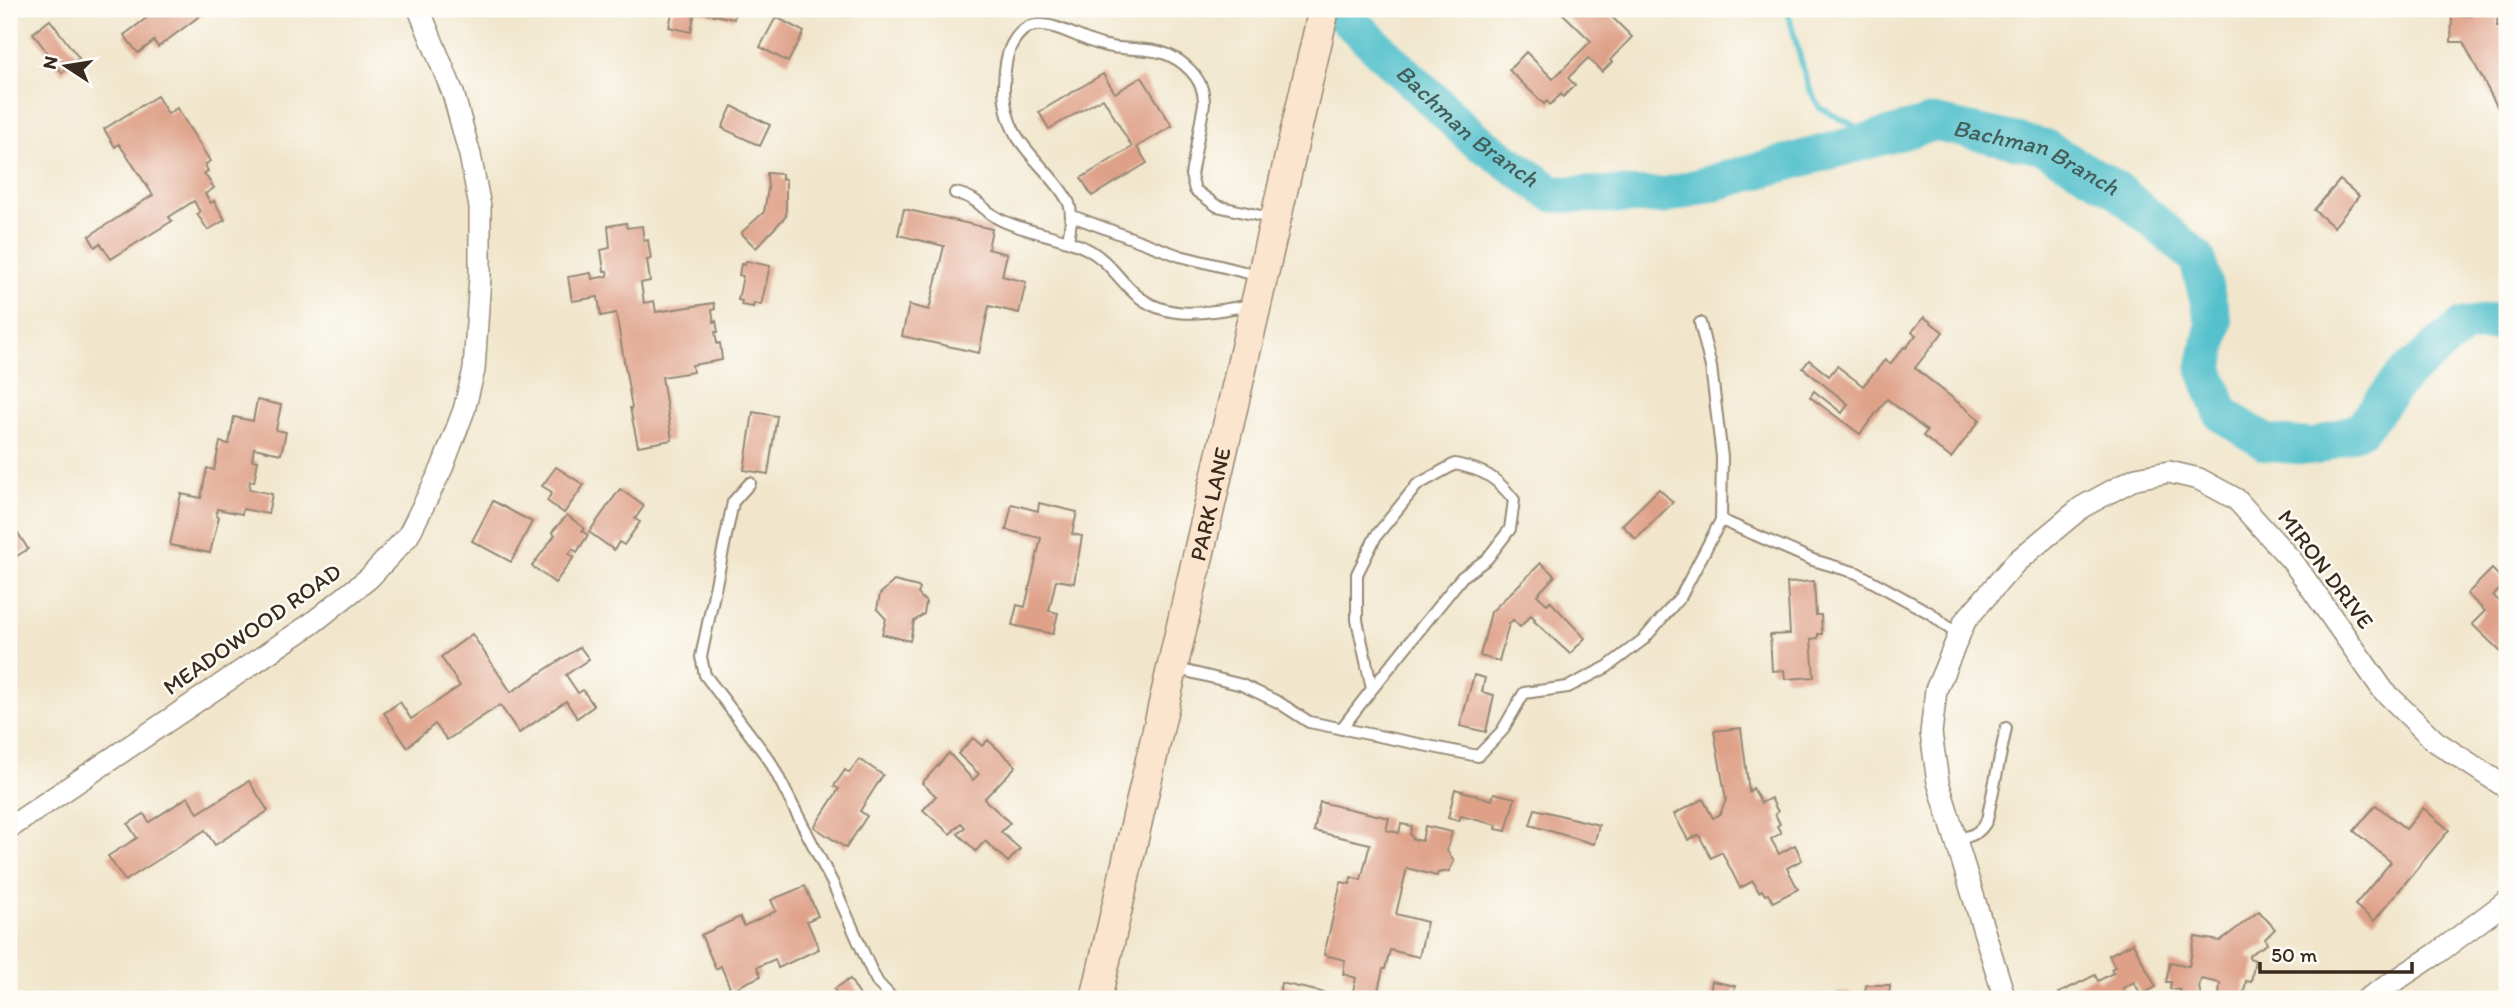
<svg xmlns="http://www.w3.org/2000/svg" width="2516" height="1008" viewBox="0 0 2516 1008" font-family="Itim,sans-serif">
	<rect width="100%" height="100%" fill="#fdfcf7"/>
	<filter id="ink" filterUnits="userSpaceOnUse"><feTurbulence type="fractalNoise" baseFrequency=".0143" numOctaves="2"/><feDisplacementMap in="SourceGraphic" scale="14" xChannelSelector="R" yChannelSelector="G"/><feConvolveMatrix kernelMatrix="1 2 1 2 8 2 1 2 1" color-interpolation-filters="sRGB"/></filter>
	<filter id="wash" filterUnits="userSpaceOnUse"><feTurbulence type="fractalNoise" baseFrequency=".00686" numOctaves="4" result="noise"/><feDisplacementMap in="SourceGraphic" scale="28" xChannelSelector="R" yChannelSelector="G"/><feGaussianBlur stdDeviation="1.57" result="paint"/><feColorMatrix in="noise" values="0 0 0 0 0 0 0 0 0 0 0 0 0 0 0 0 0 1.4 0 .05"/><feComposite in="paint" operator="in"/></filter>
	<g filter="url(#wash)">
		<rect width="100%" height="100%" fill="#f1e6cc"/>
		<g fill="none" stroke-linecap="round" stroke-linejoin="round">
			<polyline stroke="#54c1cc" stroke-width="6" points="1787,9 1808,86 1820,108 1878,138"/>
			<path stroke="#54c1cc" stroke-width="37" id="s1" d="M1337 9 1471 136 1553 194 1664 196 1934 123 2044 147 2116 189 2197 258 2214 323 2205 368 2222 414 2267 443 2315 447 2361 429 2400 379 2463 326 2498 321 2507 328"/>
		</g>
		<g id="blocks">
			<g fill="#dfa088">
				<polygon points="154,9 209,9 158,47 154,41 138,53 124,35 148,17 147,15"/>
				<polygon points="673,9 736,9 734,19 695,11 691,32 669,27"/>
				<polygon points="1558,9 1614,9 1609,14 1632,37 1610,60 1612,62 1602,72 1588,58 1568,78 1575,85 1563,97 1561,94 1550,105 1547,101 1544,104 1509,70 1526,52 1553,79 1591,41"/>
				<polygon points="2472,9 2498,11 2497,26 2503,26 2504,34 2507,34 2507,125 2463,42 2451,42 2452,15 2472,16"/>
				<polygon points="776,17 804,32 788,62 760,47"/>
				<polygon points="50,20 79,58 62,73 33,33"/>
				<polygon points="1103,74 1115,93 1142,77 1172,126 1137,147 1147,163 1092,196 1081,178 1132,147 1103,98 1049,129 1039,112"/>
				<polygon points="157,96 168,114 177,108 210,161 205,165 208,171 204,173 214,188 205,194 211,203 214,201 225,220 208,230 197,214 200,212 194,201 169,217 172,221 111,259 100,243 95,247 89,236 153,195 119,144 115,147 104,129"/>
				<polygon points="732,106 770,125 760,146 722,128"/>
				<polygon points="767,173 782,174 782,179 786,179 786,216 756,248 741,233 764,212 768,189"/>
				<polygon points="2340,180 2359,196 2334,227 2314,210"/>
				<polygon points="904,209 992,229 988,249 1007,254 1002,276 1026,282 1019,313 989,306 979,353 902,336 909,305 929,310 944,246 898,235"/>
				<polygon points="626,223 627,228 642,226 644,241 648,240 651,259 647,260 650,281 641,283 644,303 654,301 656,312 714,303 715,309 712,310 714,322 716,321 718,332 715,332 717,344 720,343 722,360 692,365 693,372 662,377 672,440 638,446 630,408 632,408 616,313 601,316 598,297 572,301 568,277 591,273 592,279 608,276 607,271 604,271 601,250 610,248 608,226"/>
				<polygon points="746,261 770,266 761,305 754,303 753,307 741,305 742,301 738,300 743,276 739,275 741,264 745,265"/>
				<polygon points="1924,317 1943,332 1915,368 1980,420 1951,458 1923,436 1927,431 1887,399 1860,434 1810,397 1814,391 1842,413 1848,404 1803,368 1809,360 1829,376 1837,366 1863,386 1885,360 1890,364 1904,347 1906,348 1916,335 1912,332"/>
				<polygon points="257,400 281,405 276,430 286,432 281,454 254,448 252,460 258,461 254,482 250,481 249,489 272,494 268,514 243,509 242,514 217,509 216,516 219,517 210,553 170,545 181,494 201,498 207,468 214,470 220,442 229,444 234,417 253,421"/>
				<polygon points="753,412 777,416 768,474 744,470"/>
				<polygon points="556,467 584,485 564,513 547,501 552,492 542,486"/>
				<polygon points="620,489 644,506 635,519 640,522 624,545 619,542 614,550 589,532"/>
				<polygon points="1659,489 1673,502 1636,539 1622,525"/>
				<polygon points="493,501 532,522 511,562 472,541"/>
				<polygon points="1039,503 1077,512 1072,534 1082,536 1074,583 1056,580 1049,611 1058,613 1053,634 1012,625 1017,605 1025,607 1041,538 1006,530 1012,504 1038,511"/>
				<polygon points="567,515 584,528 582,531 588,535 577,552 573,549 569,554 574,557 555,583 532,566 555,535 552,532"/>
				<polygon points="9,519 28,549 9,561"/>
				<polygon points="1541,563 1555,576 1537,595 1547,604 1550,601 1585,638 1570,654 1534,621 1535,619 1531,615 1520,627 1513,620 1509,624 1499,661 1480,656 1491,612"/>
				<polygon points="2492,569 2506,583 2493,596 2502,605 2507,600 2507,667 2503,662 2507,658 2472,624 2485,611 2467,594"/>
				<polygon points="894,581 918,587 920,589 918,594 926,602 924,614 914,621 910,641 882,634 886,619 877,609 880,594"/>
				<polygon points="1814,581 1816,615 1821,615 1822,634 1818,634 1818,638 1811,639 1814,677 1785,679 1784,670 1772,671 1770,635 1790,634 1787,583"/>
				<polygon points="472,634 511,692 580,647 589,659 566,675 578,693 583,690 594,706 577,718 566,701 519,733 500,705 447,740 435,724 407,747 384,713 400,702 411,719 460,686 441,657"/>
				<polygon points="1474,675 1485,678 1482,692 1494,695 1486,732 1460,726"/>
				<polygon points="1741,728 1749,792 1753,788 1761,803 1771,798 1778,812 1775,814 1780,824 1777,826 1781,833 1771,839 1779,854 1795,845 1802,860 1787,868 1798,889 1773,902 1768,894 1765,895 1762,890 1759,892 1753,881 1740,888 1722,852 1711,858 1699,835 1688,840 1674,814 1703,799 1713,818 1720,814 1726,800 1714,731"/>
				<polygon points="973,738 982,746 988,740 1016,766 984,799 1010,823 1001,832 1020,849 1008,862 985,841 976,851 958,834 965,827 961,823 950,834 923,810 936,796 922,783 949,753 973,780 979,774 958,754"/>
				<polygon points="859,759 883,775 860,811 867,816 846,848 814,827 839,789 834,786 845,770 849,773"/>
				<polygon points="249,781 268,811 215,845 205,830 125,881 108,856 137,838 128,824 144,814 149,822 188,797 198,813"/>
				<polygon points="1455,789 1492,800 1494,793 1515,798 1506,831 1496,829 1497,825 1461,816 1459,821 1448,818"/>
				<polygon points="1320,802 1389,818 1386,830 1399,833 1401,824 1412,826 1410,834 1413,839 1422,841 1425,826 1452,832 1447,851 1454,861 1449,871 1438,873 1437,876 1407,868 1396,914 1427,922 1419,957 1390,950 1385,969 1383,969 1376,999 1351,999 1356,978 1343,974 1345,960 1324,955 1341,882 1350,884 1351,877 1361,880 1370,844 1314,831"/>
				<polygon points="2376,805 2406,829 2423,808 2449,830 2374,921 2355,905 2391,862 2354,831"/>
				<polygon points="1535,809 1599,825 1594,844 1530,825"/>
				<polygon points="805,886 818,916 807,921 819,949 778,968 775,959 757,967 761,976 731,990 721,966 716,969 701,935 740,917 744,926 776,911 771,900"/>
				<polygon points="2259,911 2275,929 2265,939 2267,944 2249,955 2249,958 2255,960 2251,982 2246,981 2243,999 2219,996 2220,983 2201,979 2199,987 2202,999 2182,999 2180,990 2170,989 2171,982 2166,982 2170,962 2189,966 2195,937 2220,941"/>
				<polygon points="2133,943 2156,987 2141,995 2134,982 2123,988 2128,999 2063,999 2059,993 2095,975 2098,981 2113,973 2111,969 2115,967 2109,955"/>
				<polygon points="850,979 862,999 840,999 834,989"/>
				<polygon points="1712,981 1735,986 1732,999 1709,999"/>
				<polygon points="1281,983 1348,998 1348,999 1278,999"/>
				<polygon points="1866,985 1890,985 1889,999 1837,999 1837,993 1865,993"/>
			</g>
		</g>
	</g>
	<g filter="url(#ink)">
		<use href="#blocks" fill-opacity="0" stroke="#968875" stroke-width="2"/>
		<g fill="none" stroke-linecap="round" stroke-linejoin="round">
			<g stroke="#968875" stroke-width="14">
				<g id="lane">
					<path d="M955 193C980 198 981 210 1001 220 1028 233 1060 235 1087 249 1105 258 1116 275 1130 289 1164 324 1208 312 1251 305"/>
					<polyline points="1072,216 1180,256 1260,276"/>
					<path d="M1068 240C1070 228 1073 216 1069 203 1064 193 1055 182 1047 173 1022 145 1006 130 1004 91 1004 76 1005 57 1012 44 1017 35 1025 26 1036 25 1057 23 1081 40 1102 45 1136 54 1163 41 1191 71 1200 81 1204 90 1204 104L1191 175 1195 190 1217 206 1274 219"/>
					<polyline points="750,483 733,502 701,657 705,675 770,761 833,884 872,972 878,983 893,999"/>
					<polyline points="1721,520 1813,560 1857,573 1930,613 1959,636"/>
					<polyline points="1174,668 1242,685 1278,702 1309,722 1478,756 1502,731 1524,693 1568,687 1607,667 1644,639 1681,596 1721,520 1722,457 1711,367 1700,323"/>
					<path d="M1341 729 1372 689 1357 620V574L1376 536 1417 485 1455 464C1484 470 1496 477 1514 500L1510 529 1487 559 1462 577 1372 689"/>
					<path d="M1956 840C1971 836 1980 834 1987 820L2006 728"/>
				</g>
			</g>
			<g stroke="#968875" stroke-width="24">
				<g id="street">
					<polyline points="9,828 311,624 369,578 408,536 442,468 464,410 474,370 480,276 480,207 470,155 453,93 419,9"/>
					<polyline points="2005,999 1938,782 1931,733 1936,690 1965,621 2016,562 2082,507 2136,478 2169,472 2199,479 2236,499 2293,562 2383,690 2435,741 2507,788"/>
					<polyline points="2367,999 2436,954 2507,901"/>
				</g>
			</g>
			<g stroke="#968875" stroke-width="33">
				<g id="secondary">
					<path id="s2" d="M1096 999 1324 9"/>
				</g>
			</g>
			<use href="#lane" stroke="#fff" stroke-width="10"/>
			<use href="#street" stroke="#fff" stroke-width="21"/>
			<use href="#secondary" stroke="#fce5cf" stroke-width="30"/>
		</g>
	</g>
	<g text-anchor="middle" stroke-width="5" stroke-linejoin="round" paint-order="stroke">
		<g font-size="23" fill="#3b2a1e" stroke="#fdfcf7">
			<text dy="8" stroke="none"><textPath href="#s2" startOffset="508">PARK LANE</textPath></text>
			<text transform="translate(2326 569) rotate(53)" y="8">MIRON DRIVE</text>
			<text transform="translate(252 629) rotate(-35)" y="8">MEADOWOOD ROAD</text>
		</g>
		<g font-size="24" font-style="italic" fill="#445f5b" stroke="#fdfcf7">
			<text dy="8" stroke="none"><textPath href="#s1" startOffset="175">Bachman Branch</textPath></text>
			<text dy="8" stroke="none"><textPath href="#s1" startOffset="784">Bachman Branch</textPath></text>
		</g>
	</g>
	<rect width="2516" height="1008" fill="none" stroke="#fdfcf7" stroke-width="35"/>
	<g transform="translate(66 66) rotate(282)" stroke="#fdfcf7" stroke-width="5" paint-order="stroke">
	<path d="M0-5L12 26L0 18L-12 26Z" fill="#3b2a1e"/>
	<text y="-10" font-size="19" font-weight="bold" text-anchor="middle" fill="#3b2a1e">N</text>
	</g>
	<path d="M2260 962v10h152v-10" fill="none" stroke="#3b2a1e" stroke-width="3.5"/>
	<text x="2271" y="962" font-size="21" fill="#3b2a1e" stroke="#fdfcf7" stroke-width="5" paint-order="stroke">50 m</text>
</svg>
